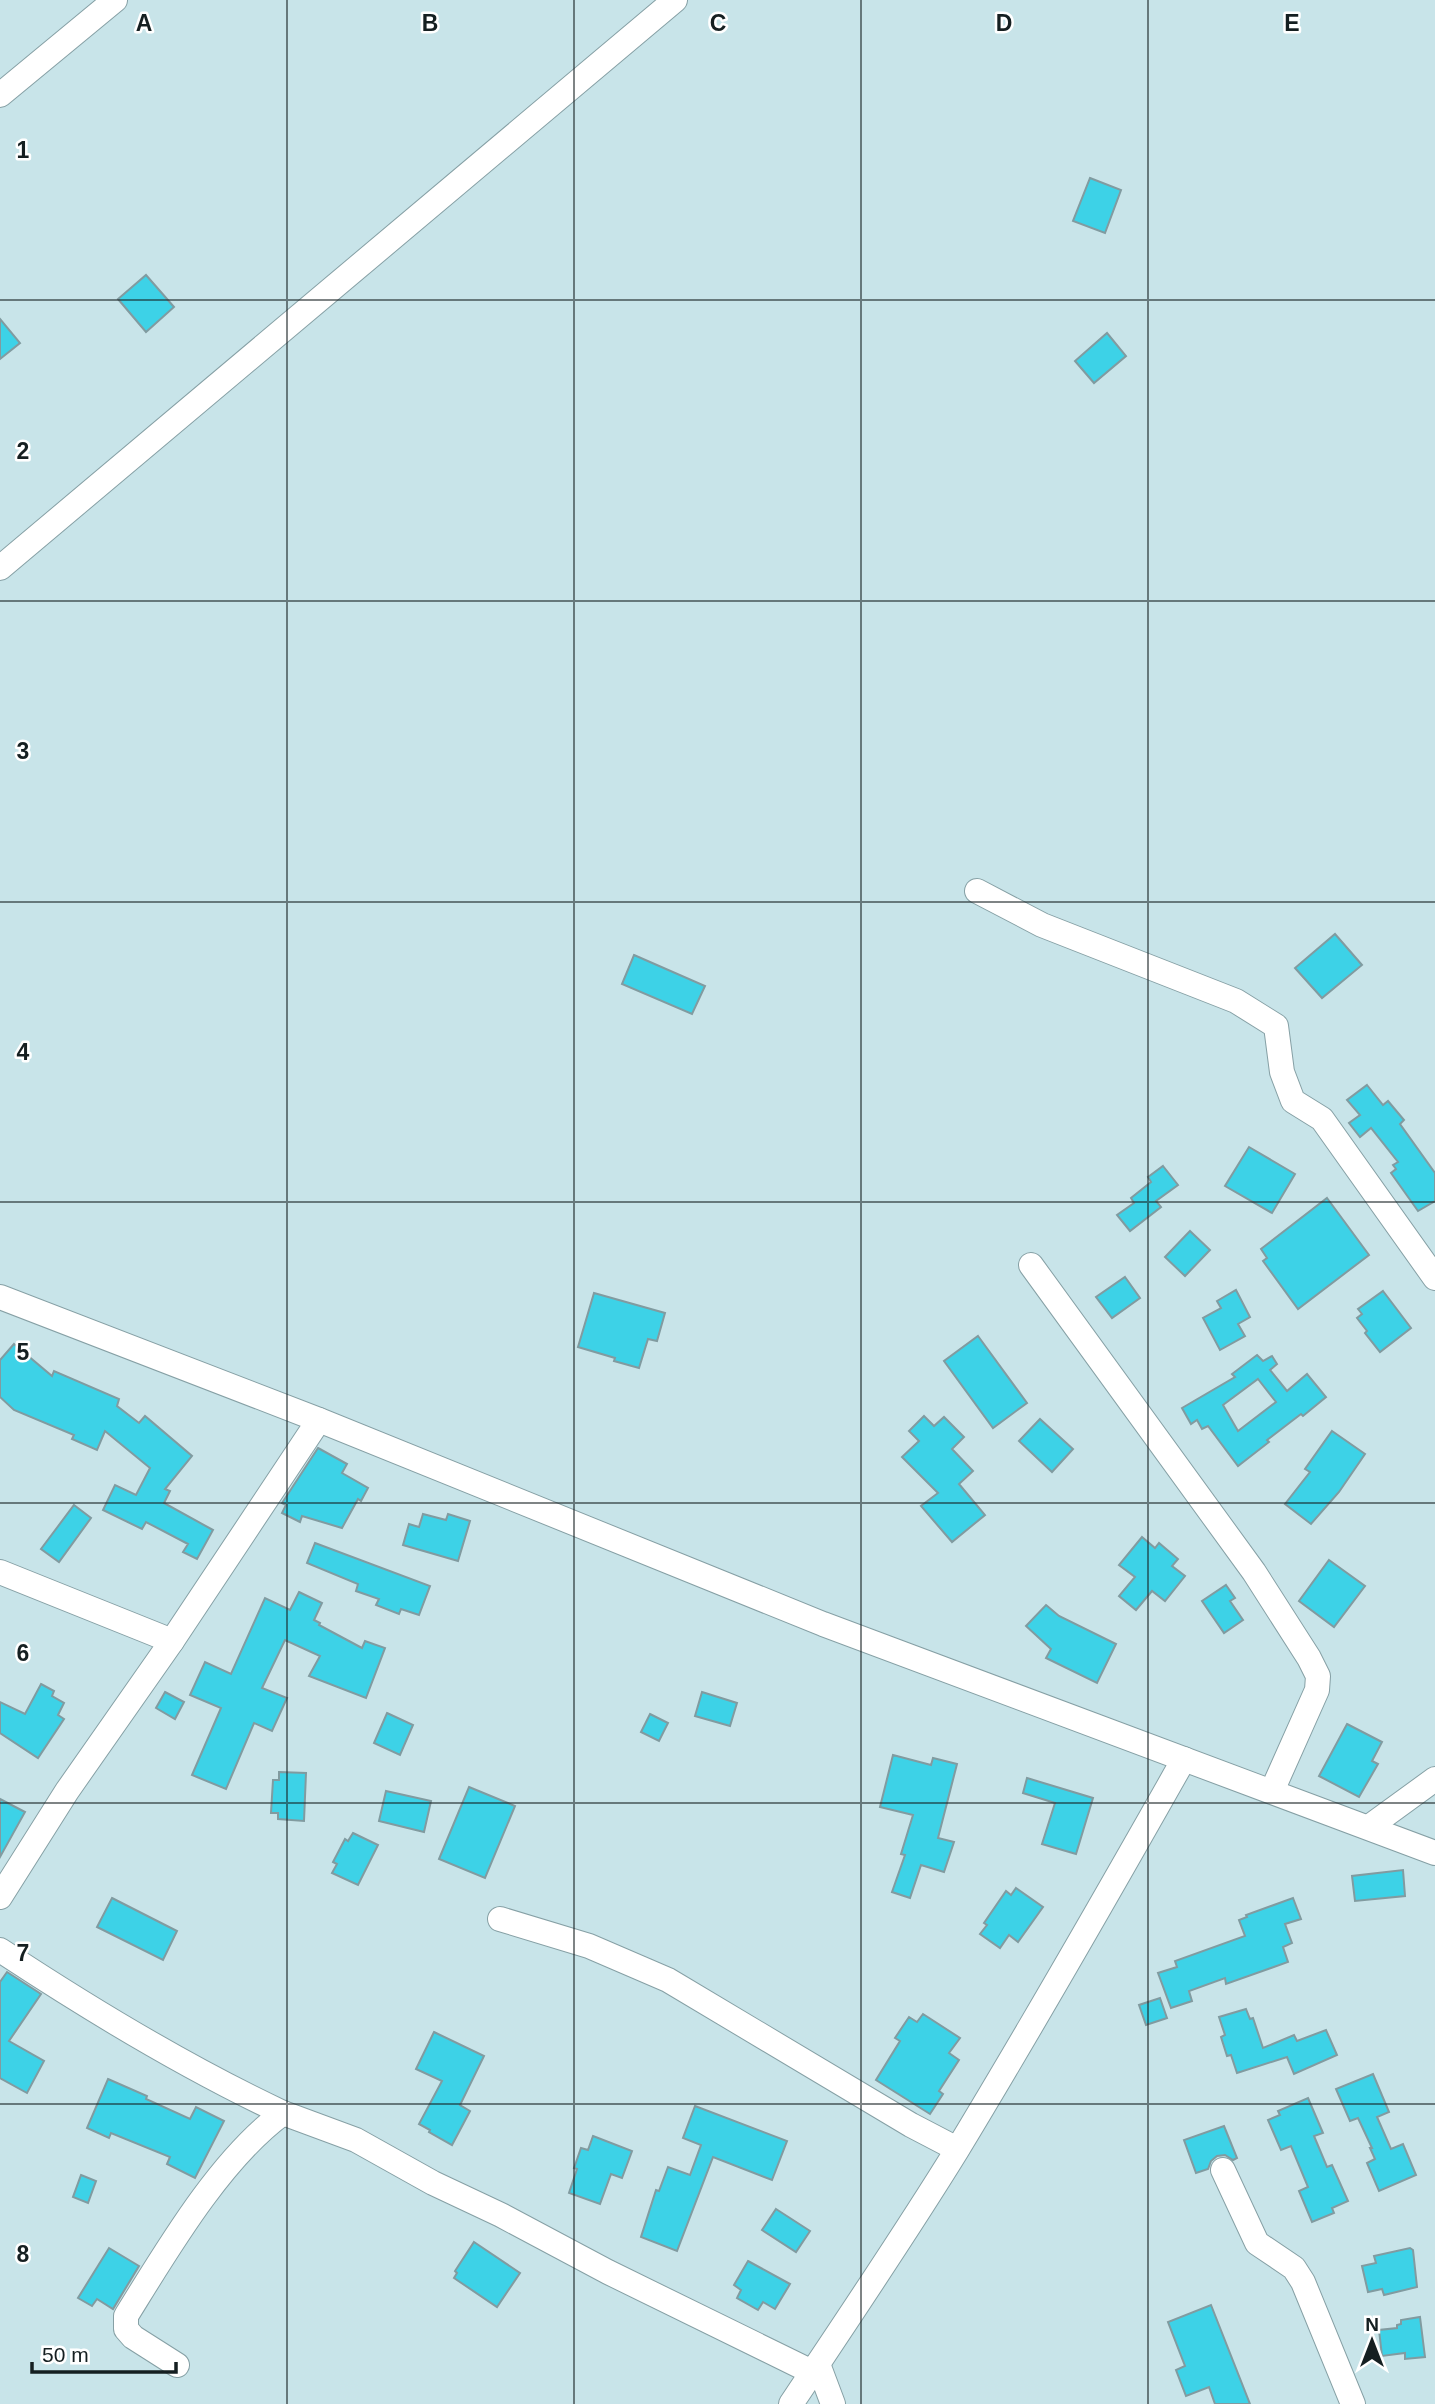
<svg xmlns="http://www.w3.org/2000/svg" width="1435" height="2404" viewBox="0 0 1435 2404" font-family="Arial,sans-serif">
	<rect width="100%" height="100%" fill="#c8e4e9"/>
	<g fill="#3dd2e7" stroke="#819ba0" stroke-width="2" fill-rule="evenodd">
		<polygon points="1090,178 1121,190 1105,233 1073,221"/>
		<polygon points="146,275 174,307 146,332 118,299"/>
		<polygon points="0,319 20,343 0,359"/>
		<polygon points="1107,333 1126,356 1094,383 1075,361"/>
		<polygon points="1335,934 1362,965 1322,998 1295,968"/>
		<polygon points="634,955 705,986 692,1014 622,984"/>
		<polygon points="1367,1085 1383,1105 1388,1101 1404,1120 1400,1124 1435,1173 1435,1201 1418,1211 1391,1173 1396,1169 1393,1165 1398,1162 1371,1128 1360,1137 1349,1123 1360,1115 1347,1100"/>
		<polygon points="1249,1147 1295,1174 1272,1213 1225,1186"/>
		<polygon points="1163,1166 1178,1185 1156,1201 1161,1207 1130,1231 1117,1215 1134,1203 1131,1198 1151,1182 1148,1177"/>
		<polygon points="1327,1198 1369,1255 1298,1309 1263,1261 1267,1258 1261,1249"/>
		<polygon points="1190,1231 1210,1250 1185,1276 1165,1257"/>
		<polygon points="1125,1277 1140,1298 1112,1318 1096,1297"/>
		<polygon points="1236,1290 1250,1317 1238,1324 1245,1336 1220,1350 1203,1318 1221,1308 1217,1301"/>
		<polygon points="1383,1291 1411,1328 1380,1352 1365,1333 1367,1331 1357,1318 1362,1314 1358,1309"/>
		<polygon points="594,1293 665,1313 657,1341 648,1339 639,1368 614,1361 615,1358 578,1347"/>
		<polygon points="978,1336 1027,1403 993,1428 944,1361"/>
		<polygon points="14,1344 52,1376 54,1371 119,1399 117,1406 139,1423 145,1416 192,1456 165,1489 170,1491 164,1503 213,1530 197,1559 183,1552 188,1544 146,1522 142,1529 103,1510 115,1485 136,1495 150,1468 105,1431 97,1450 72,1439 74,1435 14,1410 0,1397 0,1360"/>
		<path d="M1257 1355 1263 1361 1272 1356 1277 1364 1270 1370 1287 1391 1307 1374 1326 1397 1303 1416 1301 1414 1267 1440 1269 1442 1238 1466 1208 1426 1202 1429 1197 1420 1191 1424 1182 1408 1235 1377 1232 1374ZM1258 1379 1276 1402 1238 1431 1223 1405Z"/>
		<polygon points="924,1416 934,1426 944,1417 964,1437 952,1449 973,1471 959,1484 985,1515 952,1542 921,1506 938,1493 902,1457 919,1441 909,1431"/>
		<polygon points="1040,1419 1073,1449 1052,1472 1019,1441"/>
		<polygon points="1332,1431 1365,1454 1339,1492 1311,1524 1285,1504 1310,1472 1305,1469"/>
		<polygon points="318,1448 347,1464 342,1473 368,1488 361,1501 358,1499 342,1528 302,1516 300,1522 282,1513 286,1505 282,1503"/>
		<polygon points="74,1505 91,1518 59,1562 41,1549"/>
		<polygon points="423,1514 446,1520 448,1514 470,1521 458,1561 403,1545 409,1524 419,1527"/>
		<polygon points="1142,1537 1155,1548 1159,1543 1178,1559 1172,1566 1185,1576 1165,1601 1152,1591 1136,1610 1119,1596 1135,1577 1119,1565"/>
		<polygon points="315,1543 430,1586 419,1615 401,1609 399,1614 376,1605 379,1599 356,1591 358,1584 307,1563"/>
		<polygon points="1329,1560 1365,1586 1334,1627 1299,1601"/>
		<polygon points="1226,1585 1235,1598 1230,1601 1243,1620 1224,1633 1202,1601"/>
		<polygon points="299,1592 322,1603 314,1620 320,1623 319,1625 362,1648 365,1641 385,1648 366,1698 309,1676 320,1656 285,1640 262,1688 287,1698 272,1731 254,1723 226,1789 192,1775 221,1708 190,1695 205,1662 231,1674 265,1598 290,1610"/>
		<polygon points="1046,1605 1059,1616 1116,1644 1097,1683 1046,1658 1051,1649 1026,1626"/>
		<polygon points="41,1684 54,1691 52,1696 64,1703 58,1715 64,1719 38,1758 0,1733 0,1702 25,1714"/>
		<polygon points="165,1692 184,1702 175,1719 156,1708"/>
		<polygon points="702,1692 737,1703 730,1726 695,1716"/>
		<polygon points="387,1713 413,1725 400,1755 374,1743"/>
		<polygon points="650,1714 668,1723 659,1741 641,1732"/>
		<polygon points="1347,1724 1382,1742 1372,1761 1378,1764 1359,1797 1319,1776"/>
		<polygon points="893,1755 931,1765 933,1758 957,1764 938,1838 954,1842 944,1872 921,1865 910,1898 892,1892 905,1855 901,1854 913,1815 880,1807"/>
		<polygon points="279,1772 306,1773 304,1821 278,1819 278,1813 271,1813 273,1780 279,1780"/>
		<polygon points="1027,1778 1093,1798 1076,1854 1042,1844 1055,1803 1023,1793"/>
		<polygon points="469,1787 515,1806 485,1878 439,1859"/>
		<polygon points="386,1791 431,1801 424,1832 379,1821"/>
		<polygon points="0,1799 25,1812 0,1857"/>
		<polygon points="353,1833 378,1845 358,1885 332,1873 337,1864 333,1862 345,1839 348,1841"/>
		<polygon points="1403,1870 1405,1896 1355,1901 1352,1876"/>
		<polygon points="1016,1888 1043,1907 1018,1942 1009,1935 1000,1948 980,1934 987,1925 984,1923 1006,1891 1011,1895"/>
		<polygon points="112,1898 177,1931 163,1960 97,1927"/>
		<polygon points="1293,1898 1301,1919 1285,1924 1292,1943 1283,1947 1288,1962 1226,1984 1225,1978 1189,1991 1192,2001 1171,2008 1158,1973 1177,1967 1175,1961 1245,1936 1239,1920 1247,1917 1246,1915"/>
		<polygon points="7,1972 41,1994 9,2041 44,2061 27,2093 0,2078 0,1982"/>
		<polygon points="1160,1998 1167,2018 1146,2025 1139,2005"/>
		<polygon points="1246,2009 1250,2019 1253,2018 1263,2048 1294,2035 1297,2041 1326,2030 1337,2055 1294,2074 1287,2057 1237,2073 1231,2055 1227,2056 1221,2037 1225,2035 1219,2017"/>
		<polygon points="923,2014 960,2038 949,2053 959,2060 939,2091 943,2094 930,2114 876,2080 900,2041 895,2038 909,2017 917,2022"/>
		<polygon points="434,2032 484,2056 460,2105 470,2111 452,2145 429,2132 430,2130 419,2124 442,2081 416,2069"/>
		<polygon points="1373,2074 1389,2112 1377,2117 1391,2149 1403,2144 1416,2175 1379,2191 1367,2163 1375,2159 1370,2148 1372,2148 1358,2118 1350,2121 1336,2089"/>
		<polygon points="108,2079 147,2096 146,2099 190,2119 196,2107 224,2121 195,2178 167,2164 170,2157 111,2133 109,2138 87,2128"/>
		<polygon points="1308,2098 1323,2133 1314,2136 1327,2167 1332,2165 1348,2201 1332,2208 1334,2213 1312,2222 1299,2191 1308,2187 1291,2146 1281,2150 1268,2120 1280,2115 1278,2111"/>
		<polygon points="695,2106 787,2141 772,2180 713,2157 677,2251 641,2237 656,2190 659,2191 668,2167 690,2175 701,2145 683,2138"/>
		<polygon points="1224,2126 1237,2158 1233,2160 1225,2155 1217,2156 1211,2161 1208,2169 1196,2173 1184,2140"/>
		<polygon points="593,2136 632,2151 622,2178 611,2174 600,2204 569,2193 577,2169 574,2168 581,2148 588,2150"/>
		<polygon points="81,2175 96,2181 88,2203 73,2197"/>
		<polygon points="776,2209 810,2231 796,2252 762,2230"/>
		<polygon points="474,2242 520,2273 497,2307 454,2278 457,2273 455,2271"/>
		<polygon points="109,2248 139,2266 113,2309 97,2299 92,2306 78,2298"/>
		<polygon points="1410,2248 1413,2250 1417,2287 1384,2295 1382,2289 1368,2292 1362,2266 1376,2263 1374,2256"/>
		<polygon points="748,2261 790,2284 775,2309 763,2302 758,2310 737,2298 741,2290 734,2285"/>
		<polygon points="1211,2305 1250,2404 1215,2404 1209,2387 1186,2396 1176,2370 1185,2366 1168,2322"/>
		<polygon points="1420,2317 1425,2357 1405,2359 1405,2353 1382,2356 1379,2330 1397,2328 1397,2325 1401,2324 1401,2320"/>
	</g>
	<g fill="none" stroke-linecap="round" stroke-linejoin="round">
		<g stroke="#86a0a5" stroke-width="26">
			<g id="minor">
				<polyline points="0,95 115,0"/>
				<polyline points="0,568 675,0"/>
				<polyline points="977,891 1042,925 1236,1001 1276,1026 1282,1072 1293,1101 1322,1119 1435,1278"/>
				<polyline points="1031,1265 1254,1572 1309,1658 1318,1676 1317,1690 1272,1791"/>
				<polyline points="0,1297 319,1420 823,1624 1435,1853"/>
				<polyline points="0,1572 172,1641"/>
				<polyline points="1369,1827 1435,1779"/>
				<polyline points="0,1897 67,1791 172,1641 319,1420"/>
				<polyline points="500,1919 589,1946 668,1980 911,2125 957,2149"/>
				<path d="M0 1950C91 2010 185 2067 283 2113 220 2159 167 2250 126 2316V2329L133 2337 177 2365"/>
				<polyline points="283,2113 356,2140 433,2183 501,2215 608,2272 812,2372"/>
				<polyline points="1223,2170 1257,2243 1294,2268 1303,2282 1353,2404"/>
				<polyline points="818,2364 833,2404"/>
				<path d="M791 2404C847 2320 904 2236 957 2150 1035 2021 1110 1890 1184 1759"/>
			</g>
		</g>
		<use href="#minor" stroke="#fff" stroke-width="24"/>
	</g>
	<path fill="none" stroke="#151f21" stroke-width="2" stroke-opacity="0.55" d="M287 0V2404M574 0V2404M861 0V2404M1148 0V2404M0 300H1435M0 601H1435M0 902H1435M0 1202H1435M0 1503H1435M0 1803H1435M0 2104H1435"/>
	<g font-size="23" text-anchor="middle" font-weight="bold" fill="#151f21" stroke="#fff" stroke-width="5" stroke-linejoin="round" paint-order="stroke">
		<text x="144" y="31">A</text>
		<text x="430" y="31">B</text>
		<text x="718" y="31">C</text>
		<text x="1004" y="31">D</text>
		<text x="1292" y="31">E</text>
		<text x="23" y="158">1</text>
		<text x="23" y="459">2</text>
		<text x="23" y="759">3</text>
		<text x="23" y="1060">4</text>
		<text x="23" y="1360">5</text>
		<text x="23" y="1661">6</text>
		<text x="23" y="1961">7</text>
		<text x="23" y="2262">8</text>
	</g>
	<g transform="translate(1372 2341)" stroke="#ffffff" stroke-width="5" paint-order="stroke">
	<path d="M0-5L12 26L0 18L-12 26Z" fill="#151f21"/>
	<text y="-10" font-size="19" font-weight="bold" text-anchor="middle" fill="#151f21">N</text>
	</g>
	<path d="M32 2362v10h144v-10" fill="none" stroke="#151f21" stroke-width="3.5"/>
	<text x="42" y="2362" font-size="21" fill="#151f21" stroke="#ffffff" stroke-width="5" paint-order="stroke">50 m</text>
</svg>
